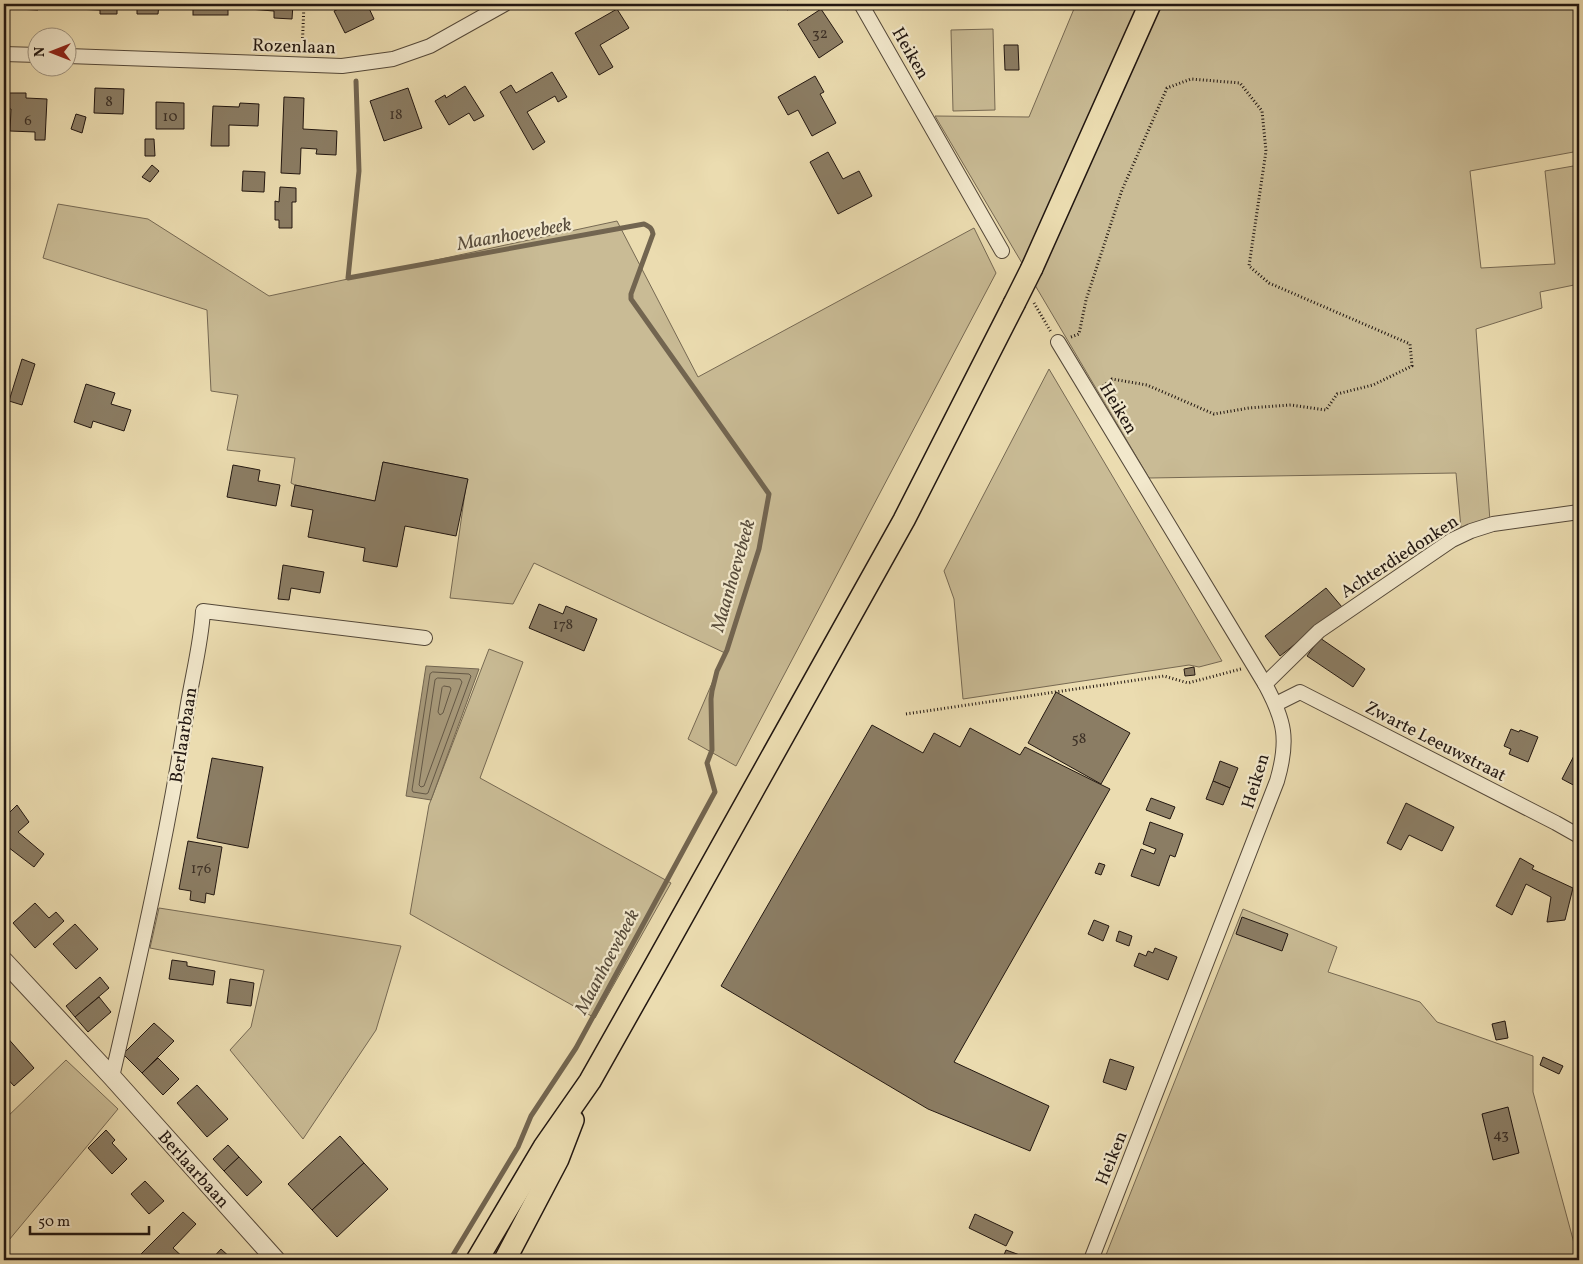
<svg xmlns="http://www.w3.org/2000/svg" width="1583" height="1264" viewBox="0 0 1583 1264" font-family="Vollkorn,serif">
	<rect width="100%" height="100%" fill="#ebdcb0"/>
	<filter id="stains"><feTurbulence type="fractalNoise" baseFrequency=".004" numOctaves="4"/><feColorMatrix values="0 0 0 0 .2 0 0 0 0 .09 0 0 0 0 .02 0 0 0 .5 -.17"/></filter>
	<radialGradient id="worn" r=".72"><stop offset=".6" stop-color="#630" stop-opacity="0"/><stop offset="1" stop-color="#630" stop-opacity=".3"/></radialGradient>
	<g fill="#c9bb95" stroke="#766953">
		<polygon points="1076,4 1579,4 1579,151 1470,171 1481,268 1555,264 1545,171 1579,165 1579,284 1540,292 1542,308 1476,329 1490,521 1461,528 1456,473 1149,478 935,116 1029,117"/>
		<polygon points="993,29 995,110 953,111 951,30"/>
		<polygon points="58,204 148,219 269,296 617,221 698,377 974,228 996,273 736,766 688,739 725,653 534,563 513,604 450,598 467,479 383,462 375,501 295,485 291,483 295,458 227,450 238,395 211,391 207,310 43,258"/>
		<polygon points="1049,369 1222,661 1199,667 1189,665 963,699 954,599 944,571"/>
		<polygon points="489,649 523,662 480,778 671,883 595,1018 410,914 429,805"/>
		<polygon points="159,908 401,946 376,1030 303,1139 230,1050 251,1027 264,970 150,948"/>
		<polygon points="1243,909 1337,947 1328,972 1420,1002 1437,1022 1533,1056 1533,1092 1574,1243 1579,1253 1579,1260 1104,1260"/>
		<polygon points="66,1060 118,1109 4,1246 4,1120"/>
	</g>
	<polygon fill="#a7997a" stroke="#726550" points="426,666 479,669 431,800 406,796"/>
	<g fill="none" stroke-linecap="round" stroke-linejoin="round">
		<g stroke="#645846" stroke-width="1">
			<polygon points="433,672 469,674 471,676 428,793 426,794 413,792 412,790 430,674"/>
			<polygon points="438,678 460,679 462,682 424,786 421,787 419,785 435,680"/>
			<polygon points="444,686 450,687 451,689 443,713 440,715 438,712 442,688"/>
		</g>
		<path stroke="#726550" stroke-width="5" d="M356 81 359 171 348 278 644 224C650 227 652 228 653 234L631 294V299L769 494 759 549 727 650 717 671 712 691 711 699 712 750 707 763 715 792 576 1048 531 1116 518 1147 450 1260"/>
	</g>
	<g fill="#8b7d64" stroke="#221711">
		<polygon points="15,4 38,4 38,10 15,9"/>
		<polygon points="73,4 117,4 117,14 100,14 100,10 73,9"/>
		<polygon points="137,4 159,4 158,14 137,14"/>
		<rect x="193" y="4" width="35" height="11"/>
		<polygon points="249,4 293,4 292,19 274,18 274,11 249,9"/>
		<polygon points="350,4 367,4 374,19 345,33 334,11"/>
		<polygon points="783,4 798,4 787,10"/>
		<polygon points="617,9 629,28 600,45 613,67 599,75 575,33"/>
		<polygon points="821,9 843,42 819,58 798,24"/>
		<polygon points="1004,45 1018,45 1019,70 1005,70"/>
		<polygon points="552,72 567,97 558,102 555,96 527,112 545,142 533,150 500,92 511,85 516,93"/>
		<polygon points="815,76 824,92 820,94 836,123 812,136 798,110 788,115 778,97"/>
		<polygon points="465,86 484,116 474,121 469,113 449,125 435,101 445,95 446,98"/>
		<polygon points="95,88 124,89 123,114 94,113"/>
		<polygon points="408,88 422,128 384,141 370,101"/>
		<polygon points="5,93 26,93 26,98 47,99 45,140 35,140 35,132 10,131 11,109 5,108"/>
		<polygon points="284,97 304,98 303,129 337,131 336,155 316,154 317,149 301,148 300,174 281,173"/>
		<polygon points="156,102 184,103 184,129 156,129"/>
		<polygon points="240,103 259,104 258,126 229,125 229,146 211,146 213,106 239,107"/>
		<polygon points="76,114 86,117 82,133 71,129"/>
		<polygon points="145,139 154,139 155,156 145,156"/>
		<polygon points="828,152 843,179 859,171 872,196 838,214 810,162"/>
		<polygon points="152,165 159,171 150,182 142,177"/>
		<polygon points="243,171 265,172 264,192 242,191"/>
		<polygon points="280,187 296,188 296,202 292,202 292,228 279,228 279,220 275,220 275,201 279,202"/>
		<polygon points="22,359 35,364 22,405 9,401"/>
		<polygon points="86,384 115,393 111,404 131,410 124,431 93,421 91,428 74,422"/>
		<polygon points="383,462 468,479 456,536 405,526 397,567 363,561 365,548 308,537 313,510 291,506 295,485 375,501"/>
		<polygon points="233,465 260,470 258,481 280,485 276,506 227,497"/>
		<polygon points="283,565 324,572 320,593 291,588 289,600 278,599"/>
		<polygon points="1326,588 1342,607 1280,656 1265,636"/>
		<polygon points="539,604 563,614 566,606 597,619 584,651 529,628"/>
		<polygon points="1320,638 1365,669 1353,687 1307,656"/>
		<polygon points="1194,667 1195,675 1185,676 1184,669"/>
		<polygon points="1056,692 1130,733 1101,784 1028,743"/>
		<polygon points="872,725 923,753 934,733 960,747 970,728 1020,755 1025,747 1110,789 954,1062 1049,1106 1030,1151 928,1109 721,986"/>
		<polygon points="1511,729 1519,732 1520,730 1538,737 1528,762 1509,754 1511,749 1504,746"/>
		<polygon points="1578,748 1579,748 1579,788 1562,779"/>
		<polygon points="212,758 263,767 248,848 197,838"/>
		<polygon points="1220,761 1238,768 1230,788 1213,781"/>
		<polygon points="1213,781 1230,788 1223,805 1206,799"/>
		<polygon points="1151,798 1175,807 1170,819 1146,810"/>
		<polygon points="1406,803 1454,827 1442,851 1409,835 1401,850 1387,843"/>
		<polygon points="17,805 29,822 18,832 44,854 34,867 4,844 4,818"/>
		<polygon points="1150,822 1183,834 1175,857 1170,855 1159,886 1131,876 1141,849 1154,854 1156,849 1143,844"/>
		<polygon points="188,841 222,847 214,895 206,893 205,903 190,900 191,891 179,889"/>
		<polygon points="1520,858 1534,866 1532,869 1573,888 1565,920 1547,922 1551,897 1526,884 1512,915 1496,906"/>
		<polygon points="1099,863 1105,865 1101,875 1095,873"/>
		<polygon points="35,903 49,918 56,912 64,921 35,948 13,923"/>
		<polygon points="1242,917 1288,934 1282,951 1236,934"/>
		<polygon points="1094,920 1109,926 1103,941 1088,934"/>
		<polygon points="75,924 98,949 76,969 53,944"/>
		<polygon points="1119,931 1132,936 1129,946 1116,941"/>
		<polygon points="1155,948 1177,957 1168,980 1134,966 1139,953 1146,956 1148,951 1153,953"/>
		<polygon points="172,960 187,962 187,966 215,971 213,985 169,979"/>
		<polygon points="100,977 109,988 75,1017 66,1006"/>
		<polygon points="230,979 254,983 251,1006 227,1003"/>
		<polygon points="99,997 111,1012 88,1032 75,1017"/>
		<polygon points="1505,1021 1508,1038 1496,1040 1492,1024"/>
		<polygon points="154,1023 174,1041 142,1073 123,1054"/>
		<polygon points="5,1035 34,1068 14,1086 4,1075"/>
		<polygon points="1543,1057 1563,1066 1559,1074 1540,1065"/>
		<polygon points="158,1058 179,1079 163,1095 142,1073"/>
		<polygon points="1110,1059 1134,1067 1126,1090 1103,1082"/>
		<polygon points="197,1085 228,1119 207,1137 177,1103"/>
		<polygon points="1508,1107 1519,1153 1493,1160 1482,1114"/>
		<polygon points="106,1130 115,1140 112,1143 127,1159 112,1174 88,1148"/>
		<polygon points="340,1136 364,1163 312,1210 288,1184"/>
		<polygon points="228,1145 239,1157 224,1171 213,1159"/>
		<polygon points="239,1157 262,1182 247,1196 224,1171"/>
		<polygon points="364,1163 388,1189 337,1237 312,1210"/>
		<polygon points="145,1181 164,1201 149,1214 131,1194"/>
		<polygon points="183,1212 196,1224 173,1248 186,1260 135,1260"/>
		<polygon points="975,1214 1013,1232 1006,1246 969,1228"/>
		<polygon points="221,1249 233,1260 211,1260"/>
		<polygon points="1006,1250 1028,1258 1027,1260 1002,1260"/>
	</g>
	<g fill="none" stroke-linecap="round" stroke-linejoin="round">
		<g stroke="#544839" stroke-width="16">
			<g id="minor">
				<polyline points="861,4 1002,251"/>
				<polyline points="4,54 38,55"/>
				<polyline points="68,56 342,66 393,59 430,46 505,4"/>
				<path d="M1058 342 1265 684C1285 721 1289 740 1277 781L1091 1260"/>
				<polyline points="1265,684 1319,631 1452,540 1471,531 1493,524 1579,512"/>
				<polyline points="1276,704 1300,692 1556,823 1579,836"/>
				<path d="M112 1077C140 957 167 837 186 716 191 681 201 646 203 611L425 638"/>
			</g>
		</g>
		<g stroke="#544839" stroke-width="20">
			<polyline id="tertiary" points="4,961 112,1077 276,1260"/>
		</g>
		<g stroke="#221711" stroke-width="24">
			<g id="primary">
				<polyline points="1032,268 1150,4"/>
				<polyline points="477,1260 544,1147 590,1081 656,964 904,520 1014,304"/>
				<polyline points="505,1260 558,1159 573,1120"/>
			</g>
		</g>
		<g stroke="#221711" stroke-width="3" stroke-dasharray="1 2.5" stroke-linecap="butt">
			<polyline points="302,52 304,4"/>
			<polyline points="1034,303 1051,332"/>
			<polyline points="1071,337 1079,334 1086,300 1122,190 1167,88 1191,79 1240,83 1262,111 1266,151 1249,266 1269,283 1410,344 1412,366 1373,385 1337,394 1326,410 1291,405 1249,408 1214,414 1147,385 1112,379 1101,388"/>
			<polyline points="906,714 1164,676 1188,683 1241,669"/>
		</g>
		<use href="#minor" stroke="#f2e8cc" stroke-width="14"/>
		<use href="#tertiary" stroke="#f2e8cc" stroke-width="18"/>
		<use href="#primary" stroke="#ebdcb0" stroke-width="21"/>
		<g stroke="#221711" stroke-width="24" stroke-linecap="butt">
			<polyline id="primary-bridge" points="1014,304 1032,268"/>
		</g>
		<use href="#primary-bridge" stroke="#ebdcb0" stroke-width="21"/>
	</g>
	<g text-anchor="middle" stroke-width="4.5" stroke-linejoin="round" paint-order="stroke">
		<g font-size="15" fill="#3c3026">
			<text x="820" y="38">32</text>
			<text x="109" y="106">8</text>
			<text x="396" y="119">18</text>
			<text x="170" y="121">10</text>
			<text x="28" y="125">6</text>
			<text x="563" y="629">178</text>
			<text x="1079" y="743">58</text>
			<text x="201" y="873">176</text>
			<text x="1501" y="1139">43</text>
		</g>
		<g font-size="18" fill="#221711" stroke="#f2e8cc">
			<text transform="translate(294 46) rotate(2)" y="6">Rozenlaan</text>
			<text transform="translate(911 53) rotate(60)" y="6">Heiken</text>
			<text transform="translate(1119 408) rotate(59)" y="6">Heiken</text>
			<text transform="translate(1399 556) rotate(-33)" y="6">Achterdiedonken</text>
			<text transform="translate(183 735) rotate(-81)" y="6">Berlaarbaan</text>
			<text transform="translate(1436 741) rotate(27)" y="6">Zwarte Leeuwstraat</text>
			<text transform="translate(1255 781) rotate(-73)" y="6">Heiken</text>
			<text transform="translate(1111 1158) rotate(-68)" y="6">Heiken</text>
			<text transform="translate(194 1169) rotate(48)" y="6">Berlaarbaan</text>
		</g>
		<g font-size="19" font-style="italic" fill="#574b3b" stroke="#f2e8cc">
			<text transform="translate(514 233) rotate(-10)" y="7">Maanhoevebeek</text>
			<text transform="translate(732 575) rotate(-74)" y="7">Maanhoevebeek</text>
			<text transform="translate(606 961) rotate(-62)" y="7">Maanhoevebeek</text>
		</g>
	</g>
	<rect width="1583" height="1264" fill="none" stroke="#ebdcb0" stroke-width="20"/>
	<rect x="5" y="5" width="1573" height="1254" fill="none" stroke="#221711" stroke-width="2.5"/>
	<rect x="10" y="10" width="1563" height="1244" fill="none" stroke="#221711"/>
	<g transform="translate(52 52) rotate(270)"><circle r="24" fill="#f2e8cc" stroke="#9f9481"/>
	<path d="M0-4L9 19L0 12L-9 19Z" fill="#8f2418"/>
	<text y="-8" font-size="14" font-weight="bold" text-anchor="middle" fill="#221711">N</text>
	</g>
	<path d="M30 1226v8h119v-8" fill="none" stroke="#221711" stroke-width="2.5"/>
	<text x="38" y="1226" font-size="15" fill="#221711" stroke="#f2e8cc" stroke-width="4" paint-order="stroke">50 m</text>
	<rect width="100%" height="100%" filter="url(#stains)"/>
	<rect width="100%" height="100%" fill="url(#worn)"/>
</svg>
